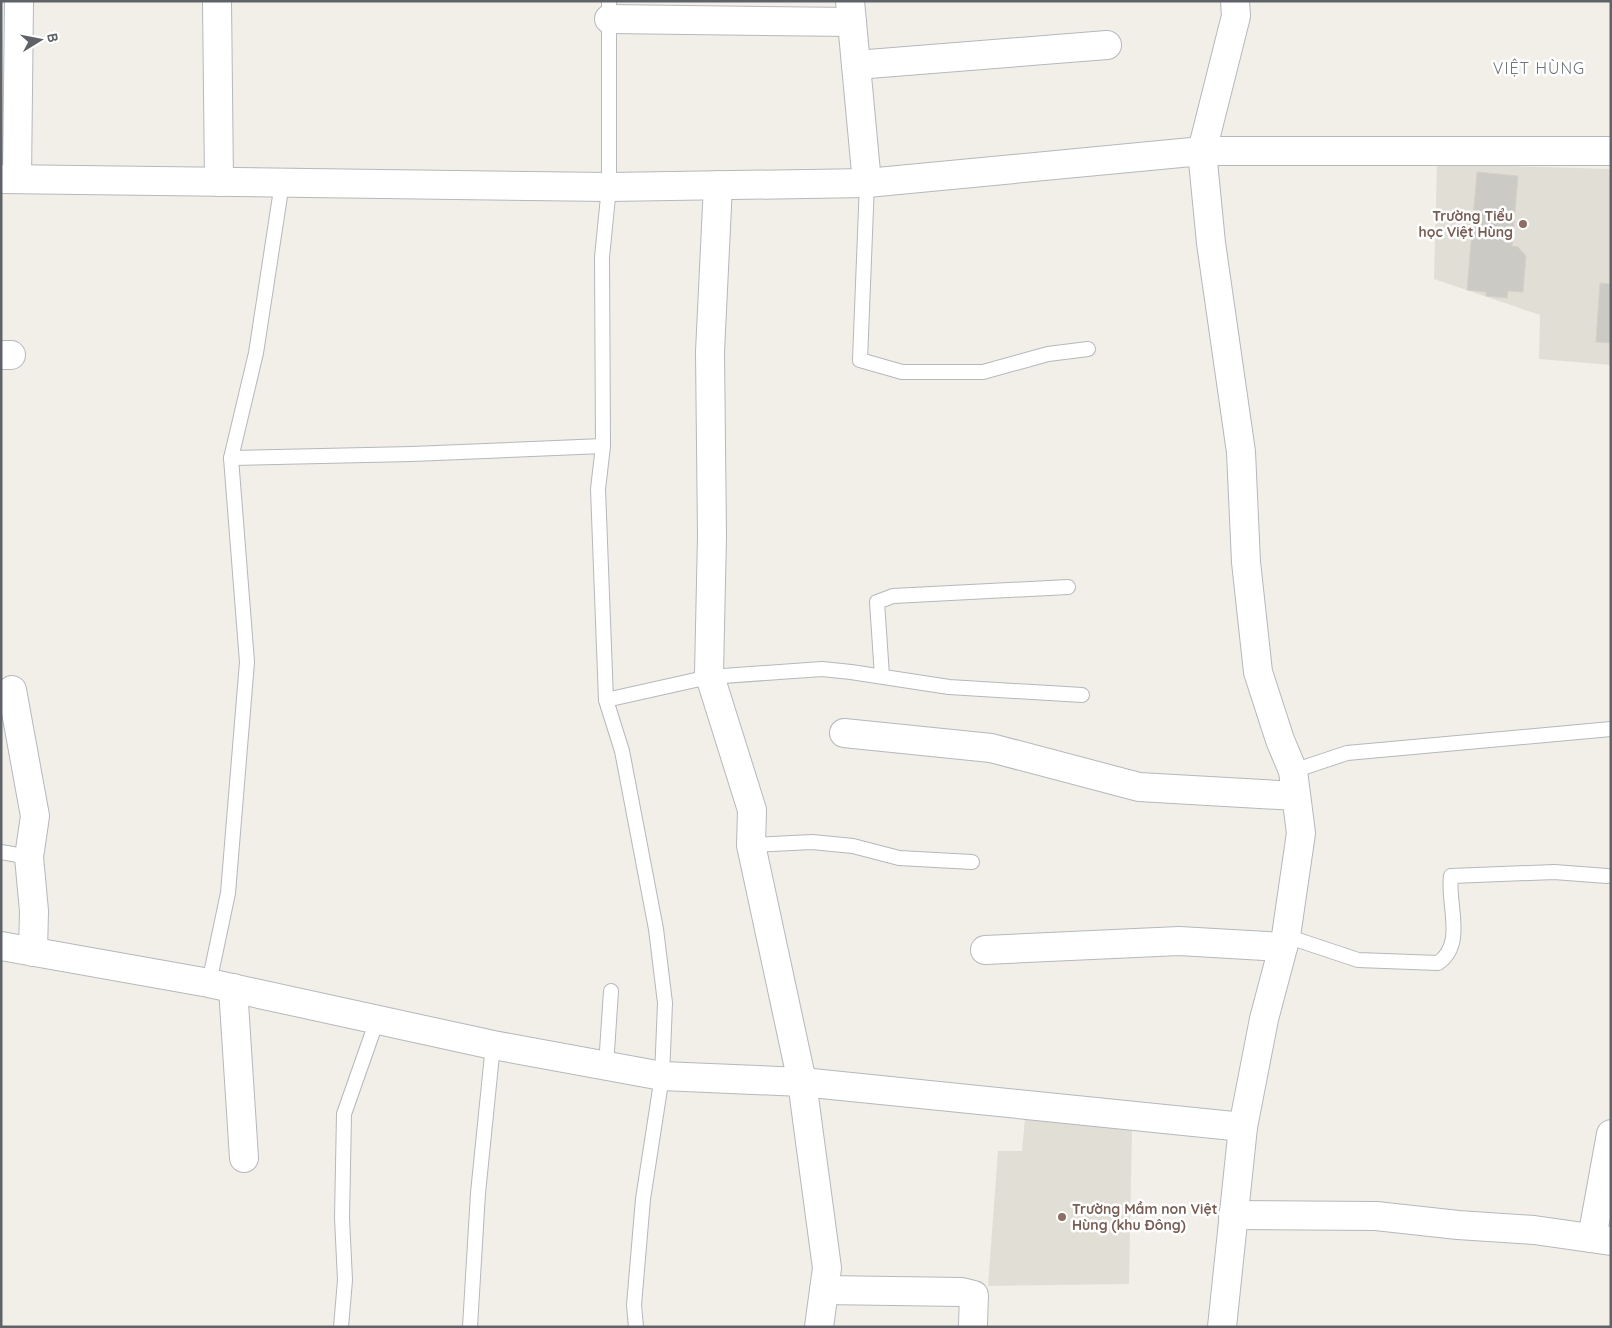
<svg xmlns="http://www.w3.org/2000/svg" width="1612" height="1328" viewBox="0 0 1612 1328" font-family="Quicksand,sans-serif">
	<rect width="100%" height="100%" fill="#f1efe8"/>
	<g fill="#e1ded6">
		<polygon points="1437,164 1611,169 1611,365 1539,359 1540,315 1434,279"/>
		<polygon points="1025,1118 1132,1128 1129,1284 988,1286 998,1151 1022,1151"/>
	</g>
	<g fill="#cccac5" stroke="#d6d1c6">
		<polygon points="1477,172 1518,176 1512,246 1518,247 1526,256 1523,292 1508,291 1507,298 1486,296 1486,292 1467,290"/>
		<polygon points="1600,283 1611,284 1611,343 1596,342"/>
	</g>
	<g fill="none" stroke-linecap="round" stroke-linejoin="round">
		<g stroke="#b5b8bc" stroke-width="16">
			<g id="service">
				<polyline points="609,1 609,187 602,257 603,446 598,489 606,700 622,751 656,929 665,1003 662,1076 643,1199 634,1305 636,1327"/>
				<polyline points="867,183 860,360 902,372 983,372 1048,354 1088,349"/>
				<polyline points="231,458 412,454 603,446"/>
				<polyline points="882,676 877,602 893,596 1068,587"/>
				<polyline points="606,700 709,677 822,669 851,672 949,687 1082,695"/>
				<polyline points="1293,771 1347,753 1611,729"/>
				<polyline points="751,845 812,842 853,846 899,858 972,862"/>
				<polyline points="1,852 29,857"/>
				<path d="M1286 936 1358 960 1438 963C1466 944 1447 904 1451 876L1554 872 1607 876"/>
				<polyline points="209,983 228,893 247,662 231,458 256,353 282,183"/>
				<polyline points="606,1066 611,991"/>
				<polyline points="341,1327 345,1280 342,1218 344,1114 377,1020"/>
				<polyline points="470,1327 478,1193 493,1045"/>
			</g>
		</g>
		<g stroke="#b5b8bc" stroke-width="30">
			<g id="minor">
				<polyline points="217,1 219,182"/>
				<polyline points="850,1 867,183"/>
				<polyline points="609,19 852,22"/>
				<polyline points="856,65 1107,45"/>
				<polyline points="1,179 609,187 867,183 1202,151 1611,151"/>
				<polyline points="17,179 19,1"/>
				<polyline points="718,185 710,352 712,536 709,673 752,810 751,845 802,1082 827,1268 819,1327"/>
				<polyline points="1,355 11,355"/>
				<polyline points="12,690 35,816 29,857 34,911 33,952"/>
				<polyline points="844,733 991,748 1139,787 1296,796"/>
				<polyline points="1,946 209,983 493,1045 662,1076 802,1082 1243,1127"/>
				<polyline points="985,950 1179,941 1283,947"/>
				<polyline points="233,988 244,1158"/>
				<polyline points="1233,1215 1376,1216 1458,1225 1534,1230 1611,1241"/>
				<polyline points="1592,1238 1611,1134"/>
				<polyline points="824,1290 962,1292 974,1295 973,1324"/>
				<polyline points="1222,1327 1243,1127 1264,1019 1286,936 1301,833 1293,771 1280,740 1258,672 1246,562 1241,452 1211,243 1202,151 1236,16 1235,1"/>
			</g>
		</g>
		<use href="#service" stroke="#fff" stroke-width="14"/>
		<use href="#minor" stroke="#fff" stroke-width="28"/>
	</g>
	<g fill="#8d6e63" stroke="#fff" stroke-width="2">
		<circle cx="1523" cy="224" r="5"/>
		<circle cx="1062" cy="1217" r="5"/>
	</g>
	<g text-anchor="middle" stroke-width="5" stroke-linejoin="round" paint-order="stroke">
		<g font-size="14" font-weight="bold" fill="#785e54" stroke="#fff" text-anchor="end">
			<text x="1513" y="221">Trường Tiểu<tspan x="1513" dy="16">học Việt Hùng</tspan></text>
			<text x="1072" y="1214" text-anchor="start">Trường Mầm non Việt<tspan x="1072" dy="16">Hùng (khu Đông)</tspan></text>
		</g>
		<g font-size="16" letter-spacing="1" fill="#70757a" stroke="#fff">
			<text x="1539" y="74">VIỆT HÙNG</text>
		</g>
	</g>
	<rect width="1612" height="1328" fill="none" stroke="#5f6368" stroke-width="5"/>
	<g transform="translate(40 40) rotate(80)" stroke="#ffffff" stroke-width="4" paint-order="stroke">
	<path d="M0-4L9 19L0 12L-9 19Z" fill="#5f6368"/>
	<text y="-8" font-size="14" font-weight="bold" text-anchor="middle" fill="#5f6368">B</text>
	</g>
</svg>
